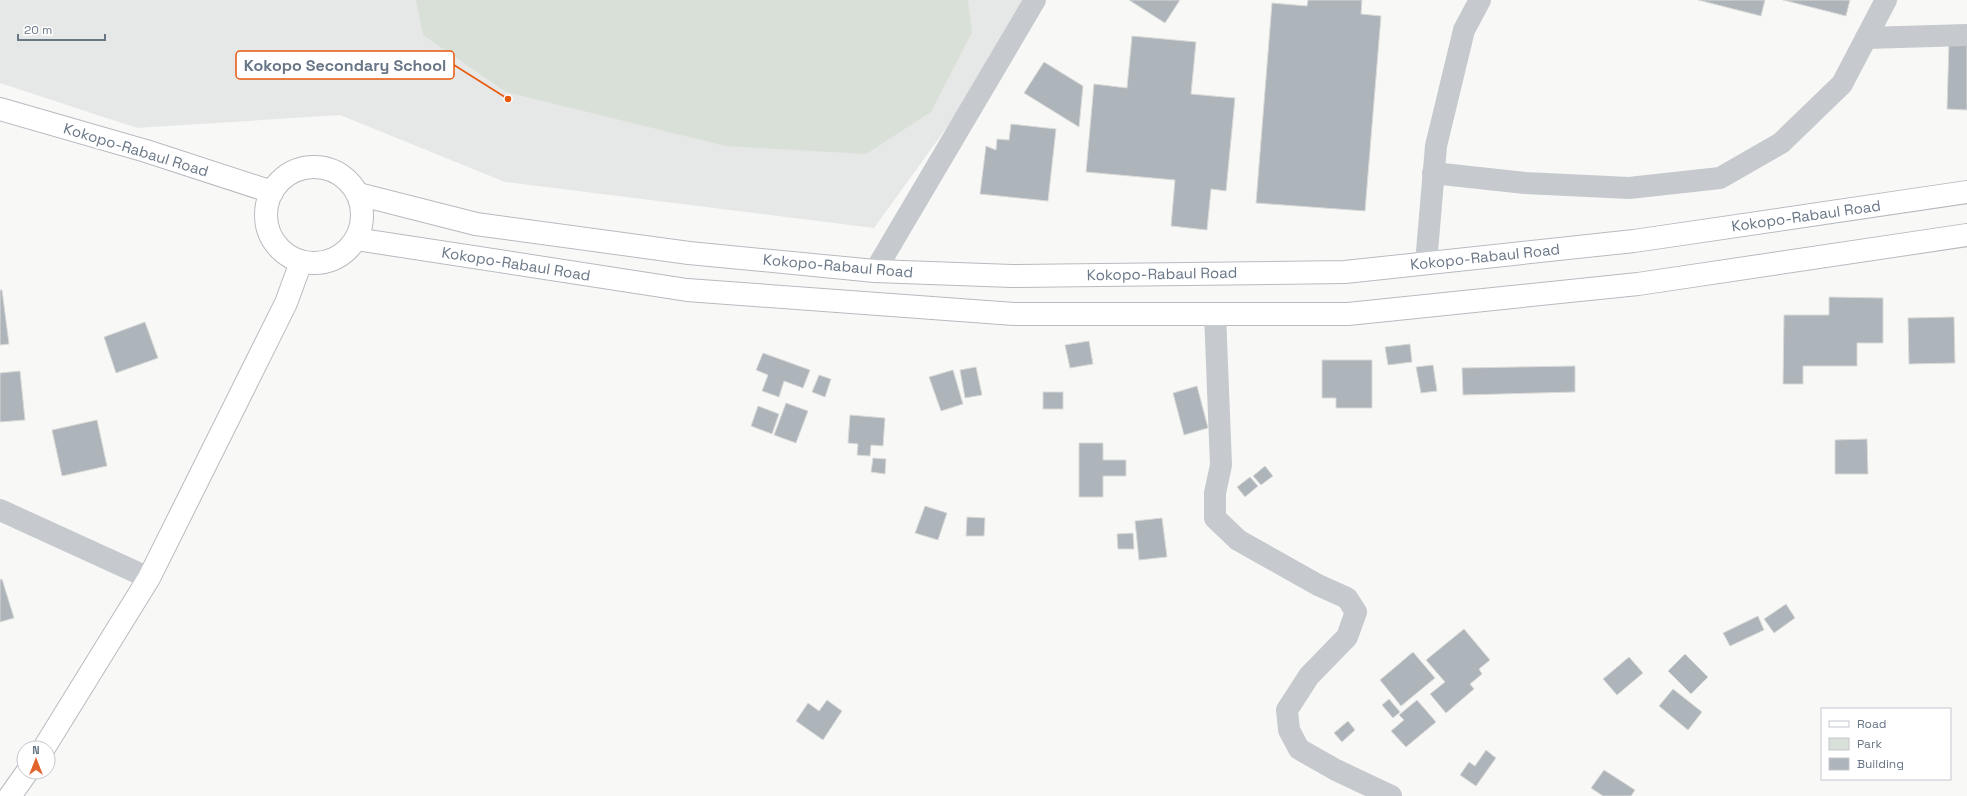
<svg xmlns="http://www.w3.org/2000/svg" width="1967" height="796" viewBox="0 0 1967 796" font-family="'Space Grotesk',sans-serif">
	<rect width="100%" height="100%" fill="#f8f8f6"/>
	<polygon fill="#e6e7e7" points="0,0 1039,0 874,228 505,182 340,115 137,128 0,83"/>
	<polygon fill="#d9e0d7" points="416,0 968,0 972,32 931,112 866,154 726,146 506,92 423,35"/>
	<g fill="#adb4ba" stroke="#dadad8">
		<polygon points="1129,0 1180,0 1165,23"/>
		<polygon points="1308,0 1362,0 1361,14 1381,16 1365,211 1256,203 1272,3 1307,6"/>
		<polygon points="1698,0 1765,0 1761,16"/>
		<polygon points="1783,0 1850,0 1846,16"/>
		<polygon points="1132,36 1196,42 1191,94 1235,98 1226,191 1211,189 1207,230 1171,226 1175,180 1086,172 1094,84 1127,88"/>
		<polygon points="1949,42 1967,43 1967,110 1947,109"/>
		<polygon points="1044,62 1083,86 1079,127 1024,93"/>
		<polygon points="1011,124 1056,129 1048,201 980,194 986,146 996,150 997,139 1009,140"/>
		<polygon points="0,290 2,290 9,344 0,345"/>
		<polygon points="1829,297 1883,298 1883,343 1857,343 1857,366 1803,366 1803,384 1783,384 1784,315 1829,315"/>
		<polygon points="1954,317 1955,363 1909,364 1908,318"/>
		<polygon points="145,322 158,358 116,373 104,337"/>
		<polygon points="1089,341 1093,364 1070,368 1065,345"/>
		<polygon points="1410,344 1412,362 1388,365 1385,347"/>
		<polygon points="763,353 810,370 803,388 784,381 779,397 762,391 768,375 756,370"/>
		<polygon points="1322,360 1372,360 1372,408 1336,408 1336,398 1322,398"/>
		<polygon points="1433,365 1437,391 1421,393 1416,367"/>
		<polygon points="1575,366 1575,392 1463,395 1462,368"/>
		<polygon points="976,367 982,395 965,398 960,370"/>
		<polygon points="953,370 963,404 941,411 929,377"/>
		<polygon points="20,371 25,420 0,422 0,373"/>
		<polygon points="819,375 831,379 825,397 812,392"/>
		<polygon points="1197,386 1208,428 1184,435 1173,393"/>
		<rect x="1043" y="392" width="20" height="17"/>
		<polygon points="786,403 808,411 796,443 774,435"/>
		<polygon points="758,406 779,414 772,434 751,426"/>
		<polygon points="850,415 885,418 883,446 871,445 870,456 857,455 858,444 848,443"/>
		<polygon points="97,420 107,466 62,476 52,430"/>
		<polygon points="1867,439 1868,474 1835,474 1835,440"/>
		<polygon points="1079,443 1103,443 1103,460 1126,460 1126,476 1103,476 1103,497 1079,497"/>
		<polygon points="873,458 886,459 885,474 871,472"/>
		<polygon points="1265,466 1273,476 1261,485 1253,476"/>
		<polygon points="1250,477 1258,486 1245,497 1237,487"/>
		<polygon points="925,506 947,513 938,540 915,533"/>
		<polygon points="967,517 985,518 984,536 966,536"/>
		<polygon points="1162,518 1167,557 1139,560 1135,521"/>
		<polygon points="1133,533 1134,549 1118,549 1117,534"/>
		<polygon points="2,579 14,618 0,622 0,580"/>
		<polygon points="1786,604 1795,618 1774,633 1764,619"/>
		<polygon points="1758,616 1764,630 1730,646 1723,633"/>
		<polygon points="1464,629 1490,660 1479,669 1482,674 1470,684 1474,689 1446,713 1430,694 1445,682 1426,660"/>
		<polygon points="1413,652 1435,678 1401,706 1380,680"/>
		<polygon points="1685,654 1708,677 1691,694 1668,671"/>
		<polygon points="1629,657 1643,673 1617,695 1603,679"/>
		<polygon points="1673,689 1702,712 1688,730 1659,706"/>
		<polygon points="1389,699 1400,712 1393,718 1382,705"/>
		<polygon points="827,700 842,711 823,740 796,721 808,703 819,711"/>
		<polygon points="1417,700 1436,722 1406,747 1391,731 1404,720 1399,715"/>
		<polygon points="1348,721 1355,730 1342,742 1334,733"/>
		<polygon points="1486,750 1496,758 1476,786 1460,775 1469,762 1475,766"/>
		<polygon points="1604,770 1635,790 1631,796 1603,796 1591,788"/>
	</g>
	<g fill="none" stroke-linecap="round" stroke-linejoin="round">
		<g stroke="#b7bbbf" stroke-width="24">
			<g id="major">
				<polyline points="0,109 146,151 272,192"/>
				<circle cx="314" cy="215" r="48"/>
				<polyline points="358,194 476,224 689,253 875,271 1012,276 1345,272 1634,241 1967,192"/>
				<polyline points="356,239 687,290 1014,314 1348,314 1638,284 1967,235"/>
				<polyline points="44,748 149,578 286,303 301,262"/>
				<polyline points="10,796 27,772"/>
			</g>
		</g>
		<g stroke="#c6c9cd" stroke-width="22">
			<polyline points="1866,38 1967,35"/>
			<polyline points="1433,173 1525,183 1629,188 1720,178 1781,143 1842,84 1886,0"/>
			<polyline points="1426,263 1436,146 1464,30 1480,0"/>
			<polyline points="875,271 1035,0"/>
			<polyline points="1215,314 1221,465 1215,493 1215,518 1238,540 1318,585 1347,598 1356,612 1347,637 1309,676 1287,710 1289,730 1299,749 1336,770 1391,796"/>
			<polyline points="0,510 149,578"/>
		</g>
		<use href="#major" stroke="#fff" stroke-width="22"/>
	</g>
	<g text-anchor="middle" stroke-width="4" stroke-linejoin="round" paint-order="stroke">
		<g font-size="15" fill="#687686" stroke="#fff">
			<text transform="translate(136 150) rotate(17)" y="5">Kokopo-Rabaul Road</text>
			<text transform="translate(1806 216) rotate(-8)" y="5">Kokopo-Rabaul Road</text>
			<text transform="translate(1485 257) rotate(-6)" y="5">Kokopo-Rabaul Road</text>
			<text transform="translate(516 264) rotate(9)" y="5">Kokopo-Rabaul Road</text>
			<text transform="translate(838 266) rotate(5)" y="5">Kokopo-Rabaul Road</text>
			<text transform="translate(1162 274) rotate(-1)" y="5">Kokopo-Rabaul Road</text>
		</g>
	</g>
	<path fill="none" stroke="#e8590c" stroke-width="1.5" d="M508 99L454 65"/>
	<circle fill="#e8590c" stroke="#fff" stroke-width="1.5" cx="508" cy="99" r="4"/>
	<rect fill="#fff" stroke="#e8590c" stroke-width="1.5" x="236" y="51" width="218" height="28" rx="4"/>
	<g font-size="16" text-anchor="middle" font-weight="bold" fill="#687686">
		<text x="345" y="71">Kokopo Secondary School</text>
	</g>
	<rect x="1821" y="708" width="130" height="72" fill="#ffffff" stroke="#c3c8cf"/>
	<rect x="1829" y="721" width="20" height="6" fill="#ffffff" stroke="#c3c8cf"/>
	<text x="1857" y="728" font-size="12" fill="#687686">Road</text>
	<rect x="1829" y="738" width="20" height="12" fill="#d9e0d7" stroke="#c3c8cf"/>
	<text x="1857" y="748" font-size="12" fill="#687686">Park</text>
	<rect x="1829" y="758" width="20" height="12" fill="#adb4ba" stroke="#c3c8cf"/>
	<text x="1857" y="768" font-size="12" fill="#687686">Building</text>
	<g transform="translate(36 760)"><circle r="19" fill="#ffffff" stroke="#c3c8cf"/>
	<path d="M0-3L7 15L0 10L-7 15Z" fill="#e1642d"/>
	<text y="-6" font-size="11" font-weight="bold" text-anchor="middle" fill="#687686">N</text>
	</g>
	<path d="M18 34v6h87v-6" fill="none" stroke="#687686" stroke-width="2"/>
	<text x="24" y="34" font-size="12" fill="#687686" stroke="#ffffff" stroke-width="3" paint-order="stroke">20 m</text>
</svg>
